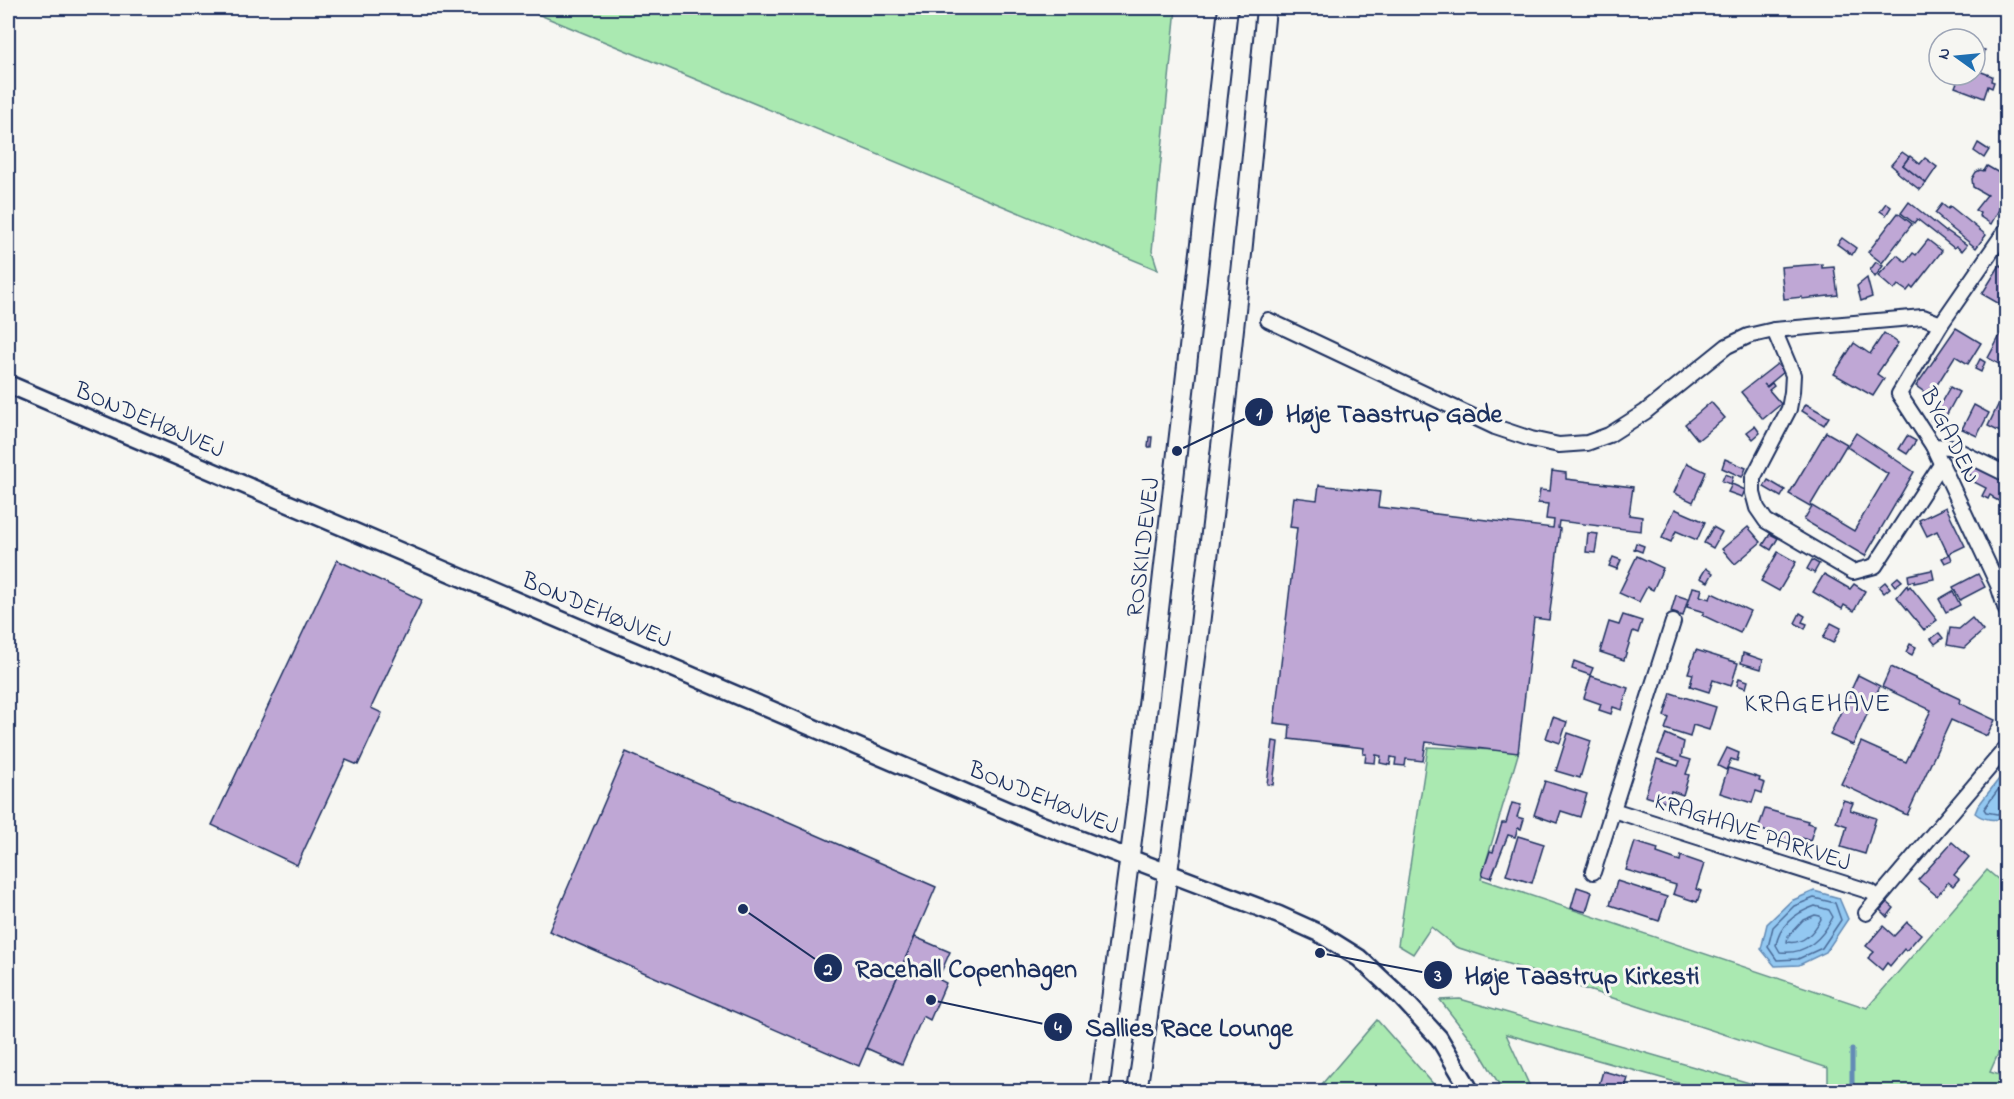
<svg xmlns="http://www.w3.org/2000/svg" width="2014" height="1099" viewBox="0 0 2014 1099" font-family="'Indie Flower',sans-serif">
	<rect width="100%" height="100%" fill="#f6f6f2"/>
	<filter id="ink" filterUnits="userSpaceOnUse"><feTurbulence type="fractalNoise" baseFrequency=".0167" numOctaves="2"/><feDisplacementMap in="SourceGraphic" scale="12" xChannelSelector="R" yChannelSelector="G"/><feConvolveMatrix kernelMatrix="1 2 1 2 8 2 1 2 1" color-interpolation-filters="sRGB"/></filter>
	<g filter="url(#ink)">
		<g fill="#aae9b1" stroke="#628c88" stroke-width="1.5">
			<polygon points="523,8 1176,8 1152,251 1158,270"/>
			<polygon points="1428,747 1519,751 1481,879 1867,1008 1987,870 2006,886 2006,1036 1990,1072 2006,1077 2006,1091 1828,1091 1828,1068 1456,947 1431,927 1413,954 1398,945"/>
			<polygon points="1460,999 1777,1091 1707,1091 1506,1034 1532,1091 1503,1091 1478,1049 1440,1000"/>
			<polygon points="1377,1020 1436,1087 1439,1091 1316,1091"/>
		</g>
		<g fill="#93c8f1" stroke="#638bb6" stroke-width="1.5">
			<path d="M2006 770V818C1996 821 1983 820 1975 813L1978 806Z"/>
			<polygon points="1814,891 1839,898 1848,919 1826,952 1799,965 1775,966 1761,949 1767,924 1791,901"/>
		</g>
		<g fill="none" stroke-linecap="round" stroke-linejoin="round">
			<g stroke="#4b6c99" stroke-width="1.5">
				<polyline points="2006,779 1984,809 1986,812 1997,814 2006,813"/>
				<polygon points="1814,898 1835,903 1841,920 1822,948 1798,959 1777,960 1768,947 1773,927 1794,906"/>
				<path d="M1815 906 1829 910 1833 917C1822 939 1806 955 1780 952L1776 945C1780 924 1795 913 1815 906Z"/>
				<path d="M1815 915 1820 916 1821 919C1814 932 1803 945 1787 942L1788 936 1803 920Z"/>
			</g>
			<polyline stroke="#638bb6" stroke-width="5" points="1852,1049 1852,1092"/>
		</g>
		<g fill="#bfa7d5" stroke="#1b2f5e" stroke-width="1.5">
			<polygon points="2004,45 2006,46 2006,67 2000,65"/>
			<polygon points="1975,48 1985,50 1982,62 1975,60"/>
			<polygon points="1975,66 1980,67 1979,71 1992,76 1991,81 1994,82 1992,88 1988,86 1984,98 1955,87 1960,75 1975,75"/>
			<polygon points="1978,143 1989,150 1984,158 1974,151"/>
			<polygon points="1902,152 1909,157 1903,165 1926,183 1920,190 1897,172 1898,171 1891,165"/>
			<polygon points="1910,156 1920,164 1925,158 1937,167 1926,183 1903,165"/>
			<polygon points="1987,166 2006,177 2006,197 1991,224 1979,216 1980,213 1975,210 1987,195 1973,187 1972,179 1976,172 1980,170 1984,171"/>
			<polygon points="1909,202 1946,232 1947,231 1967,245 1962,251 1956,246 1954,248 1917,219 1914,223 1901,213"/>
			<polygon points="1886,203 1891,207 1886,215 1880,211"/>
			<polygon points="1942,204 1948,209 1950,206 1986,235 1976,248 1940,219 1941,218 1935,213"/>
			<polygon points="1898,213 1912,224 1882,263 1868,252"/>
			<polygon points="1842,238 1856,248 1852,255 1837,244"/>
			<polygon points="1928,240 1942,251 1913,288 1911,286 1907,291 1898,285 1894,290 1878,276 1897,255 1906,262 1913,253 1916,255"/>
			<polygon points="1876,262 1883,266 1875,277 1870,270"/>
			<polygon points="1822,264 1822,268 1834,267 1838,295 1802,299 1802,297 1784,299 1781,267"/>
			<polygon points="2000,265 2006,268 2006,300 2003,306 1982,294"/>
			<polygon points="1867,278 1872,297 1861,301 1857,286"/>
			<polygon points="1956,328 1981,343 1968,364 1955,356 1930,396 1916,386"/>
			<polygon points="2003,330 2006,332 2006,368 1988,358"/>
			<polygon points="1884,333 1898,343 1877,374 1884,379 1873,396 1834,374 1854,343 1870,354"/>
			<polygon points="1980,359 1985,362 1981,372 1975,369"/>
			<polygon points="1777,364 1784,372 1767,386 1764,384 1767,387 1772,383 1774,386 1769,390 1781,404 1763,419 1741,392"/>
			<polygon points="1950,387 1959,392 1941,425 1931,420"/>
			<polygon points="2001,399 2006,402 2006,435 1988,426"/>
			<polygon points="1711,402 1725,418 1698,440 1685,424"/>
			<polygon points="1806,404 1829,417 1824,425 1802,411"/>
			<polygon points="1974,405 1989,413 1977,436 1962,429"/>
			<polygon points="1755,426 1760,433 1753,439 1747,432"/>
			<polygon points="1826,432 1847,444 1810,506 1789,494"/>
			<polygon points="1856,433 1914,472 1865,556 1804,520 1812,506 1854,531 1888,474 1847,447"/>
			<polygon points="1907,436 1916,441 1907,454 1899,449"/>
			<polygon points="1149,437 1152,437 1151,447 1148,447"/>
			<polygon points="1725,459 1746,468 1742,477 1722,468"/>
			<polygon points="1962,459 2006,483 2006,505 1993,498 1993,497 1990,495 1988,499 1982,496 1986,488 1974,482 1976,478 1958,468"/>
			<polygon points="1687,463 1706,472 1693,502 1674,493"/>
			<polygon points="1552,471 1566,473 1566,479 1633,487 1629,515 1642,517 1641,531 1559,521 1558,528 1560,529 1549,620 1534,618 1518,753 1426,742 1423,761 1406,759 1405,766 1395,765 1396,758 1391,757 1390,765 1380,763 1381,756 1376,755 1375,763 1365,762 1366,754 1363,754 1364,748 1289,739 1290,725 1274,723 1297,528 1290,527 1294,497 1317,500 1319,485 1380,492 1378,507 1553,528 1554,520 1546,519 1548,504 1538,503 1540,490 1550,491"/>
			<polygon points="1725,474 1733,477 1731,484 1722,481"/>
			<polygon points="1768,480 1785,490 1781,497 1764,487"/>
			<polygon points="1732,484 1745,490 1742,497 1728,492"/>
			<polygon points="1946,507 1965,546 1948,554 1937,531 1927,536 1919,520"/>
			<polygon points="1675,509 1705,522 1697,540 1676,531 1671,542 1662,538"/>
			<polygon points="1713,527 1722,532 1713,548 1704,543"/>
			<polygon points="1748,527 1761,542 1735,564 1722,549"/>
			<polygon points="1588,533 1598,534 1595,553 1586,552"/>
			<polygon points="1770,534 1778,538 1771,550 1763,545"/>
			<polygon points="1636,543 1644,546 1642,552 1634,549"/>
			<polygon points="1778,552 1796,562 1779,591 1761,581"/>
			<polygon points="1950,554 1952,560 1945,563 1942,558"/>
			<polygon points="1637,556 1663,568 1653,590 1647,587 1639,602 1619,593"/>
			<polygon points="1613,557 1621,560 1617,569 1609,566"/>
			<polygon points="337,560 422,600 371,708 382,713 358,765 346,760 297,865 212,825"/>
			<polygon points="1812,560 1819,564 1814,573 1807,569"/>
			<polygon points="1706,568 1713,573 1708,582 1700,578"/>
			<polygon points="1932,570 1934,579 1914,583 1914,581 1909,582 1908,575"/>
			<polygon points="1824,574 1850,589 1854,584 1865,591 1854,611 1844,605 1842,609 1813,592"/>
			<polygon points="1978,574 1985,587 1960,600 1953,587"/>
			<polygon points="1898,577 1902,581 1895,586 1892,582"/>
			<polygon points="1885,582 1890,588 1884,593 1879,587"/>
			<polygon points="1907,585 1908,588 1910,586 1937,620 1924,630 1897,597"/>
			<polygon points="1693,587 1702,589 1700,596 1710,599 1712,593 1750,611 1740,633 1702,615 1704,612 1687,607"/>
			<polygon points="1953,591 1960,605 1946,612 1939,599"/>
			<polygon points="1676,595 1688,599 1683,616 1671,612"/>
			<polygon points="1800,613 1805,616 1802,622 1807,624 1805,629 1795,623"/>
			<polygon points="1623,615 1642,621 1638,633 1633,631 1624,660 1600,652 1609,622 1619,625"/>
			<polygon points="1972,618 1983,631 1964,648 1947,645 1950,628 1959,629"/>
			<polygon points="1831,623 1841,628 1833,643 1823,638"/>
			<polygon points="1939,633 1943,638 1935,644 1931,639"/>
			<polygon points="1910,644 1916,647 1912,655 1906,652"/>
			<polygon points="1696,650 1738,663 1731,686 1713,680 1709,692 1690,686 1693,674 1688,673"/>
			<polygon points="1743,653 1763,660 1761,669 1741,663"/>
			<polygon points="1574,661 1593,668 1590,675 1572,669"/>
			<polygon points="1891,667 1960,699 1959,703 1995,720 1987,736 1951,720 1907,815 1841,784 1861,742 1906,762 1931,710 1882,687"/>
			<polygon points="1858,675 1880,686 1853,745 1830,735"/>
			<polygon points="1591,676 1628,688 1622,710 1613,707 1611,714 1599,710 1601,704 1584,698"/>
			<polygon points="1739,678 1748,681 1746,688 1737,685"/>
			<polygon points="1671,693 1716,707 1709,730 1693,725 1690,737 1665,729 1669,718 1664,716"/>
			<polygon points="1553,717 1567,722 1560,743 1546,738"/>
			<polygon points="1568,733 1591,741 1580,778 1556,771"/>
			<polygon points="1666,734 1684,742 1681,757 1691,760 1686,774 1689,775 1683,795 1671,791 1668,803 1645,796 1657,759 1678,766 1680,761 1658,754"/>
			<polygon points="1273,741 1278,742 1273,785 1267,784"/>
			<polygon points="1727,748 1739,753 1737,761 1731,759 1726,770 1718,766"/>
			<polygon points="626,752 936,887 859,1066 549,931"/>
			<polygon points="1728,768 1760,778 1759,781 1765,783 1762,793 1756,791 1752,803 1720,793"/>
			<polygon points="1545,781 1587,794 1580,817 1561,811 1557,823 1534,815"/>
			<polygon points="1843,800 1853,803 1850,810 1876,818 1865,854 1841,847 1847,826 1836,822"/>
			<polygon points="1512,803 1521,805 1517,817 1524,819 1521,829 1518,828 1515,837 1508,835 1491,878 1482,875 1490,851 1493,852 1502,823 1506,823"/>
			<polygon points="1765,809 1808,821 1807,823 1815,825 1810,841 1802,838 1800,844 1767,834 1768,832 1758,829"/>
			<polygon points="1518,836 1544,844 1532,883 1506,875"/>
			<polygon points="1635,842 1658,849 1657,853 1680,861 1681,856 1704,864 1696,889 1701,891 1697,902 1673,894 1676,885 1626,870"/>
			<polygon points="1952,842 1969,857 1954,875 1959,879 1953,886 1948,882 1937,896 1918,880"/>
			<polygon points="1617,881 1667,897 1659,921 1610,905"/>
			<polygon points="1577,887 1592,892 1586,912 1571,908"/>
			<polygon points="1887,902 1894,908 1887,917 1880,910"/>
			<polygon points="1907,922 1921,934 1906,951 1904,949 1890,966 1887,963 1882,970 1868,958 1874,952 1866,946 1883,926 1894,936"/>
			<polygon points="915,937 950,952 938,979 946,983 930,1020 923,1016 902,1064 866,1048"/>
			<polygon points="1603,1071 1628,1078 1624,1092 1597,1092"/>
		</g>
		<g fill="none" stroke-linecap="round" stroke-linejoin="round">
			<g stroke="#1b2f5e" stroke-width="18">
				<g id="minor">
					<polyline points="2006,230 1941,324 1899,394 1933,446 1998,585 2006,610"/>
					<polyline points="1268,320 1495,427 1531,439 1559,445 1587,443 1609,435 1645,412 1727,346 1748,336 1774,330 1923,317 1941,324"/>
					<polyline points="1774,330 1793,375 1792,392 1789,409 1753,478 1753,493 1757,508 1766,521 1853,572 1875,566 1942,463"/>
					<polyline points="1933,446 1951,447 2006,474"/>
					<polyline points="1613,810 1871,892 1878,898"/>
					<polyline points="1593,872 1673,622"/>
					<polyline points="1866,913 2006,748"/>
				</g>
			</g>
			<g stroke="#1b2f5e" stroke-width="21">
				<polyline id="tertiary" points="8,384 1034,822 1279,915 1319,933 1359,958 1402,998 1439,1038 1471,1092"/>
			</g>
			<g stroke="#1b2f5e" stroke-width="22">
				<g id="secondary">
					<polyline points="1099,1092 1137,801 1228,8"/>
					<path d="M1137 1092C1190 731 1233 370 1266 8"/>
				</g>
			</g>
			<use href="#minor" stroke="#f6f6f2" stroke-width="14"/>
			<use href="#tertiary" stroke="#f6f6f2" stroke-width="16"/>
			<use href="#secondary" stroke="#f6f6f2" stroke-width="18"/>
		</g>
	</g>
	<g text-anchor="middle" stroke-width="6" stroke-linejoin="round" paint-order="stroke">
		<g font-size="24" fill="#1b2f5e" stroke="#f6f6f2">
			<text transform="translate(150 419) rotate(23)" y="8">BONDEHØJVEJ</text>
			<text transform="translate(1951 435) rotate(63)" y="8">BYGADEN</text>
			<text transform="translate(1142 547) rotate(-83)" y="8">ROSKILDEVEJ</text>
			<text transform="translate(597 609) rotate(23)" y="8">BONDEHØJVEJ</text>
			<text transform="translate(1044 797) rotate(22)" y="8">BONDEHØJVEJ</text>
			<text transform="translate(1753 831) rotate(18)" y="8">KRAGHAVE PARKVEJ</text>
		</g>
		<g font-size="26" letter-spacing="1.5" fill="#1b2f5e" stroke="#f6f6f2">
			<text x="1818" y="711">KRAGEHAVE</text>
		</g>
	</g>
	<path fill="none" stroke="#1b2f5e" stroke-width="2" d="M1177 451L1259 412M743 909L828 968M1320 953L1438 975M931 1000L1058 1027"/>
	<g fill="#1b2f5e" stroke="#f6f6f2" stroke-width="2">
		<circle cx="1177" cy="451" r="6"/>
		<circle cx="743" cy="909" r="6"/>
		<circle cx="1320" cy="953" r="6"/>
		<circle cx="931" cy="1000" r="6"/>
		<circle cx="1259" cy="412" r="15"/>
		<circle cx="828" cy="968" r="15"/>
		<circle cx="1438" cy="975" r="15"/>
		<circle cx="1058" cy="1027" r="15"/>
	</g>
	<g font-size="18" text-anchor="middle" font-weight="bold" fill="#fff">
		<text x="1259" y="419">1</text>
		<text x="828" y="975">2</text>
		<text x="1438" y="981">3</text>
		<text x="1058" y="1033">4</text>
	</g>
	<g font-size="26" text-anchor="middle" font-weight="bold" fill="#1b2f5e" stroke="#f6f6f2" stroke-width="6" stroke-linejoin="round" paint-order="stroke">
		<text x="1394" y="422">Høje Taastrup Gade</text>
		<text x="966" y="977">Racehall Copenhagen</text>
		<text x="1582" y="984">Høje Taastrup Kirkesti</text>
		<text x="1189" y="1036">Sallies Race Lounge</text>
	</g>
	<rect width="2014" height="1099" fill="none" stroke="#f6f6f2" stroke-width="30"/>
	<rect x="15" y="15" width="1984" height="1069" fill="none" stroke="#1b2f5e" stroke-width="2" filter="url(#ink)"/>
	<g transform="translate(1957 57) rotate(285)"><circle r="28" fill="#f6f6f2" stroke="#9ea6b7" stroke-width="1.5"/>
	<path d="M0-4.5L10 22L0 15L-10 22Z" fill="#1f6fb2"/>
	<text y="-9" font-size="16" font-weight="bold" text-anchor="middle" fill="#1b2f5e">N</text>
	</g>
</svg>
